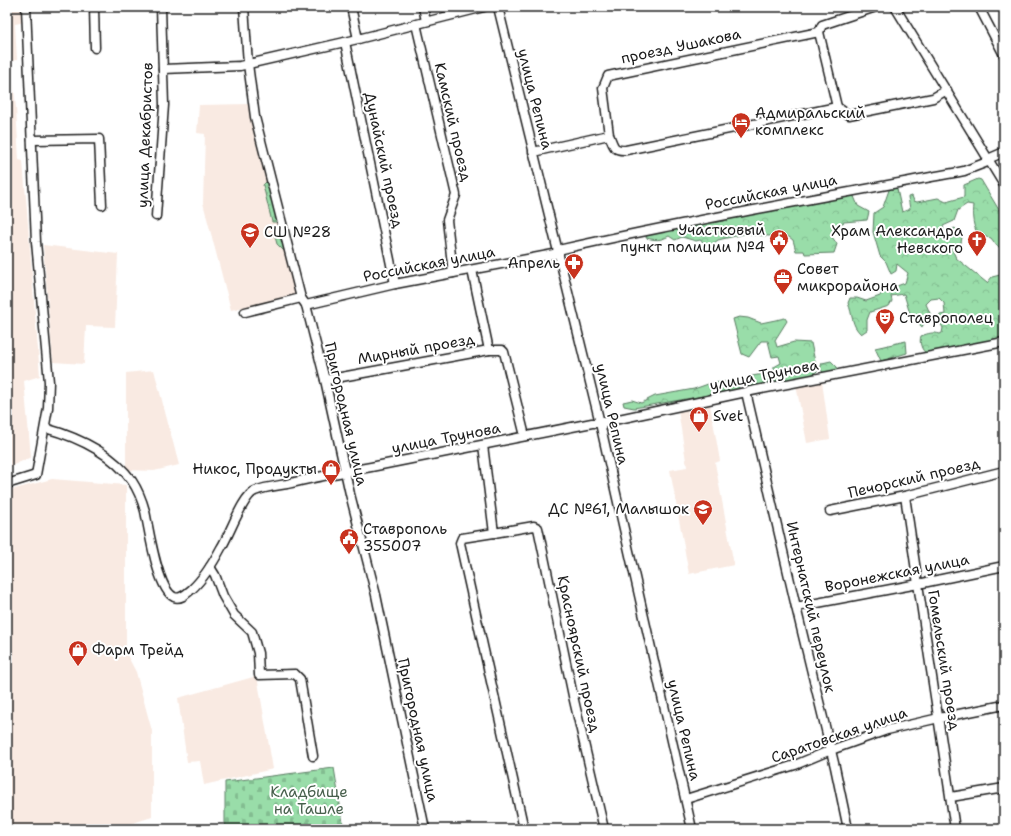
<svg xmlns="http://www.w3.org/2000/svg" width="1011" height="836" viewBox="0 0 1011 836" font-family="'Shantell Sans',sans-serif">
	<defs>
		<pattern id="grass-dots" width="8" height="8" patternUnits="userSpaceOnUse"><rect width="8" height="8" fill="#99dda9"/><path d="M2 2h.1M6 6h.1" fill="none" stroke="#83bd91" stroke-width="1.8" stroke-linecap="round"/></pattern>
		<pattern id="forest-crowns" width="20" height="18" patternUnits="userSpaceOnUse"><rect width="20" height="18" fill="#99dda9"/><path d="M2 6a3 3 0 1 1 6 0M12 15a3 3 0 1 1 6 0" fill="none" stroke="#83bd91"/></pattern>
		<pattern id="cemetery-stones" width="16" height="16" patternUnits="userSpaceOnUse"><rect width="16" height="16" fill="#99dda9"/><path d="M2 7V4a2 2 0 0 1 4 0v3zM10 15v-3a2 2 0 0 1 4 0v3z" fill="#83bd91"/></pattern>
	</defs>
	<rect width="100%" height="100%" fill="#fff"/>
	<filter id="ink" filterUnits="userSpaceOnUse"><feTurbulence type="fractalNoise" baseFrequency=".025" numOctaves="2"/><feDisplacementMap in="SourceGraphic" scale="8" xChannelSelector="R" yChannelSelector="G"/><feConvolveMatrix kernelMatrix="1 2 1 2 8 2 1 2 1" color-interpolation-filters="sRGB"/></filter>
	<g filter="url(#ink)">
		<g fill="#f9eae2">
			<polygon points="7,7 24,7 25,22 15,24 17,60 11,61 16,108 19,160 23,161 40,376 24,381 31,457 7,468"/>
			<polygon points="249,104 296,295 231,310 203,203 205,134 197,133 199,105"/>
			<polygon points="43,245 118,254 115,327 86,326 84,364 53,362"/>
			<polygon points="154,370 179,465 154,471 126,470 126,373"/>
			<polygon points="822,381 830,439 807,443 796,385"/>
			<polygon points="710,404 720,461 715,463 734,565 689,574 670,470 687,467 678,410"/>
			<polygon points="52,479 126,485 126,653 136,672 152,731 152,817 114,829 7,829 7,491"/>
			<polygon points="257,676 273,769 204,785 200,761 187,762 178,698"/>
		</g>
		<g fill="url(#grass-dots)" stroke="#5a7c62">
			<polygon points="266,182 268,183 278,222 272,222 263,185"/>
			<polygon points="280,229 287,254 277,244 274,233"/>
		</g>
		<g fill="url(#forest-crowns)" stroke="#5a7c62">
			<path d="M978 179 981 180 1002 215 1004 214V251V249L997 246 991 238C988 237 984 237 981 236 972 231 972 213 973 205L967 204 958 210 954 221 943 226 945 236 950 237V230L955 228 962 237 961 243 951 247 956 258 987 283 992 277 1004 274V338L927 354C921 350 919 342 921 336 929 333 933 332 940 334L942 333 943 328 938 319 940 315 945 314 944 303 939 298 931 299 926 304 932 318 925 321 922 327 910 314 904 294 891 296 892 301 889 306 870 312 867 320V330L861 334C851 325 853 315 848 303L850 298H857L866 301 880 296 883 291 905 283 908 273 897 264 896 271 891 274 886 262 880 256 873 232 874 213 883 207 889 190 893 186 897 189 902 212 910 209 908 197 912 196 914 201 917 202 938 198 946 202 964 197V185Z"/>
			<path d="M853 194 858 206 869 212 867 220 844 222 836 227 832 237 837 244 834 253 805 254 804 251H796L793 240 789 237 751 235 750 229 747 227 744 234 718 240 710 246 700 240 696 241 682 237 675 240 669 236C660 241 655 240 646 238L647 234Z"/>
			<polygon points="739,317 748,318 761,323 785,318 787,321 775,340 777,347 794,342 811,343 817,371 812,375 748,389 745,387 743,384 747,377 774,372 774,367 781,363 779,356 772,357 768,341 761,341 749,357 742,354 733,319"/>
			<polygon points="906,341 907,353 881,361 875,348"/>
			<polygon points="831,361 837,367 835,372 825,374 820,369 822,363"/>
			<polygon points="734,381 737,383 739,387 738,390 634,408 624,406 623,402 632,400 641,403 655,396 694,389 711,383"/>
		</g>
		<polygon fill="url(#cemetery-stones)" stroke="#5a7c62" points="334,768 344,829 225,829 225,782"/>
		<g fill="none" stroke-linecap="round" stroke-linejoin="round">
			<g stroke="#1c1c1c" stroke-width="11">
				<g id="minor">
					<polyline points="94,7 95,48"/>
					<polyline points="244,7 248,64 255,117 301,298 306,305 325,380 350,494 376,595 425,829"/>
					<polyline points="351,7 358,39"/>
					<polyline points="423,7 426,21"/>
					<polyline points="498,7 600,423 692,829"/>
					<polyline points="895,7 1004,185"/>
					<polyline points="979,7 1004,55"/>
					<polyline points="416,24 456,195 447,220 453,273"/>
					<polyline points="819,32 837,107"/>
					<polyline points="345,42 395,284"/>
					<polyline points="163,69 240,66 358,39 484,7"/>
					<polyline points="609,135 603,88 608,76 819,32 822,25 876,7"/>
					<polyline points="32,140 99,139 102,205"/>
					<path d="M533 152 609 135C614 146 613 151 626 150L837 107 849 115 933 98 947 90"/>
					<polyline points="988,159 1004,152"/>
					<polyline points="156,216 164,105 161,7"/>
					<path d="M558 250C692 220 828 196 964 171L990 161"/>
					<polyline points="472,270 489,350"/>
					<polyline points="306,305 395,284 559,253"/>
					<polyline points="245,312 301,298"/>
					<polyline points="325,380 489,350 502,350 504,352 525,436"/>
					<polyline points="746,392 796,607 835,767 848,829"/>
					<path d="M45 428C77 437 112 453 132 481 138 490 142 500 145 511 149 529 157 589 174 597 181 600 187 593 192 589 204 578 213 563 221 548 229 536 243 495 255 491 265 487 276 486 287 484 315 477 343 472 371 467 445 452 518 438 592 423H600L746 392 1004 342"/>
					<polyline points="483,445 494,533 534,526 538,528 573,696 604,829"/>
					<polyline points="7,484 36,475 48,408 49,382 36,242 26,7"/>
					<polyline points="905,496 918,584 955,829"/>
					<polyline points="830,511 905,496 1004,471"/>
					<polyline points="494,533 462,538 460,543 524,829"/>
					<polyline points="210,567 215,575 223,596 234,615 252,632 258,653 259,675 295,674 300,679 313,756"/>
					<polyline points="796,607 918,584 1004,566"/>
					<polyline points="951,797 1004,788"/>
					<polyline points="686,799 795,765 831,750 887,730 939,718 1004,705"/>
				</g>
			</g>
			<use href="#minor" stroke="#fff" stroke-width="8"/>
		</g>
	</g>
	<defs>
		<g id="hotel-pin" transform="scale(1)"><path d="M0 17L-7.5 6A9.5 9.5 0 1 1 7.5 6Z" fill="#c8321e" stroke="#fff"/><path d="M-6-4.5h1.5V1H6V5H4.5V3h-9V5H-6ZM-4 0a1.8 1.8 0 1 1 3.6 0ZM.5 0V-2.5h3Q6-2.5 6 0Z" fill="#fff"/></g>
		<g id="school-pin" transform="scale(1)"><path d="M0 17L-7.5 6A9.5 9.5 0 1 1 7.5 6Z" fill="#c8321e" stroke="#fff"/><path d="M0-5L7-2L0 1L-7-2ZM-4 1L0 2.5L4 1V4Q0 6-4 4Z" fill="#fff"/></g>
		<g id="civic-pin" transform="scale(1)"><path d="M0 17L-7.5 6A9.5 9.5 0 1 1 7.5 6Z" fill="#c8321e" stroke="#fff"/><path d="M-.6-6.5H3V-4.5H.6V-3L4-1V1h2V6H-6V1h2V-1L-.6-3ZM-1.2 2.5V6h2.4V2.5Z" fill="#fff"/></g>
		<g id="church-pin" transform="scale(1)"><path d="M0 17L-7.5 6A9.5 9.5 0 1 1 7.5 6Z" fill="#c8321e" stroke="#fff"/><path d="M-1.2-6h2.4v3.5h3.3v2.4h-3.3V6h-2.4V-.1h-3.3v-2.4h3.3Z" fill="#fff"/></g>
		<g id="pharmacy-pin" transform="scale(1)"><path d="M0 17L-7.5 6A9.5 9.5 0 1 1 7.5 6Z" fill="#c8321e" stroke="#fff"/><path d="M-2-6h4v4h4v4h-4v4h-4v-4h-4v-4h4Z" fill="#fff"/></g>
		<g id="office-pin" transform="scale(1)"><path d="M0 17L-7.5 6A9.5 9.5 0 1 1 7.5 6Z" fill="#c8321e" stroke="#fff"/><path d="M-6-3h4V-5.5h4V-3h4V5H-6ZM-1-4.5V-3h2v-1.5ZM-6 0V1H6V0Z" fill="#fff"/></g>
		<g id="theatre-pin" transform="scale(1)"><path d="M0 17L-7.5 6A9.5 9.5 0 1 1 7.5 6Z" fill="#c8321e" stroke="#fff"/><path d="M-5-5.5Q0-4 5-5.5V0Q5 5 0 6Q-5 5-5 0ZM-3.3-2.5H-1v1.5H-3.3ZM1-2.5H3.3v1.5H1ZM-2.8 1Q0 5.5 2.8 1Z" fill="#fff"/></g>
		<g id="shop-pin" transform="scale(1)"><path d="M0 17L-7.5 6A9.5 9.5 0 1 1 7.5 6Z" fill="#c8321e" stroke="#fff"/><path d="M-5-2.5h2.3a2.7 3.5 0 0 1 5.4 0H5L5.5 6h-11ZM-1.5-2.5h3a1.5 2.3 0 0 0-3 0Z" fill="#fff"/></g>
	</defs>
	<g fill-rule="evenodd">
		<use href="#hotel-pin" x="741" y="122"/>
		<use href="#school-pin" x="250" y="232"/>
		<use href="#civic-pin" x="779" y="239"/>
		<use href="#church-pin" x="977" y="240"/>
		<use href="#pharmacy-pin" x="574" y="263"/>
		<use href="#office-pin" x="783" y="278"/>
		<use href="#theatre-pin" x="885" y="318"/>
		<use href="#shop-pin" x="699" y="416"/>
		<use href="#shop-pin" x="331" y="469"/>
		<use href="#school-pin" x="703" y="509"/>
		<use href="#civic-pin" x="349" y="538"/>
		<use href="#shop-pin" x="78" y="650"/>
	</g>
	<g text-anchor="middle" stroke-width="4" stroke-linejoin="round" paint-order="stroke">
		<g font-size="15" fill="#1c1c1c" stroke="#fff">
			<text transform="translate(681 46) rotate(-12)" y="5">проезд Ушакова</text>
			<text transform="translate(535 99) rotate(76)" y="5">улица Репина</text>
			<text transform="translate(453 122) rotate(77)" y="5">Камский проезд</text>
			<text transform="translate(145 135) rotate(-88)" y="5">улица Декабристов</text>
			<text transform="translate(384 160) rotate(78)" y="5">Дунайский проезд</text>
			<text transform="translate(771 192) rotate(-11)" y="5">Российская улица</text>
			<text transform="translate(429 264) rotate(-11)" y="5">Российская улица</text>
			<text transform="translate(416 349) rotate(-10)" y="5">Мирный проезд</text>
			<text transform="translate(764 375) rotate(-11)" y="5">улица Трунова</text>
			<text transform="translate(346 414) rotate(77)" y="5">Пригородная улица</text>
			<text transform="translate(612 414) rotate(77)" y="5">улица Репина</text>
			<text transform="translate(446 438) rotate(-11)" y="5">улица Трунова</text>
			<text transform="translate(914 478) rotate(-13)" y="5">Печорский проезд</text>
			<text transform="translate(897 573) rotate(-11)" y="5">Воронежская улица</text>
			<text transform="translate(811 607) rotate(77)" y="5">Интернатский переулок</text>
			<text transform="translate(579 654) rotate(78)" y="5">Красноярский проезд</text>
			<text transform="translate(944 660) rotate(81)" y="5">Гомельский проезд</text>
			<text transform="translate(418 730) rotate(78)" y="5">Пригородная улица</text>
			<text transform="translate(684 730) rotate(77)" y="5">улица Репина</text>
			<text transform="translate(839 735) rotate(-19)" y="5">Саратовская улица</text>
		</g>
		<g font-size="15" fill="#1c1c1c" stroke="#fff" text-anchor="start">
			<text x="755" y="118">Адмиральский<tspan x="755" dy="17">комплекс</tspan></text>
			<text x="765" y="235" text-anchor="end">Участковый<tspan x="765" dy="17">пункт полиции №4</tspan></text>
			<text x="963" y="236" text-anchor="end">Храм Александра<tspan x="963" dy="17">Невского</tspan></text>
			<text x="264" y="237">СШ №28</text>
			<text x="560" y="268" text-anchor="end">Апрель</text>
			<text x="797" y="274">Совет<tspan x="797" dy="17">микрорайона</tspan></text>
			<text x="899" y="323">Ставрополец</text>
			<text x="713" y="421">Svet</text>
			<text x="317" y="474" text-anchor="end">Никос, Продукты</text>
			<text x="689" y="514" text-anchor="end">ДС №61, Малышок</text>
			<text x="363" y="534">Ставрополь<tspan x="363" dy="17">355007</tspan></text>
			<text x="92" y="655">Фарм Трейд</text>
		</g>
		<g font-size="15" fill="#48604d" stroke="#fff">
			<text x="309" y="797">Кладбище<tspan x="309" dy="17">на Ташле</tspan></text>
		</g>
	</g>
	<rect width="1011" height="836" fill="none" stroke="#fff" stroke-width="24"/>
	<rect x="12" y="12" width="987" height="812" fill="none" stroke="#1c1c1c" stroke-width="1.5" filter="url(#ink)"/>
</svg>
